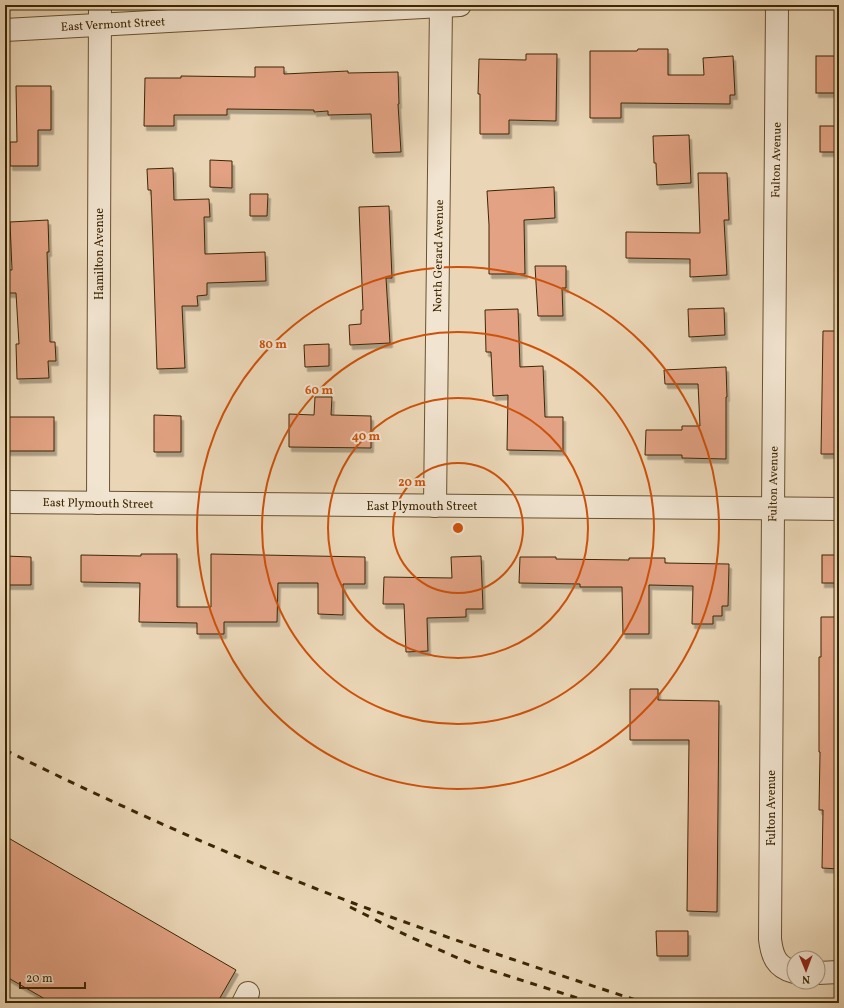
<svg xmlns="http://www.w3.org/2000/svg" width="844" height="1008" viewBox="0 0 844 1008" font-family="Vollkorn,serif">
	<defs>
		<filter id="shadow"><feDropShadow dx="2.5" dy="4.5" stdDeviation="0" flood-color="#0004"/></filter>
	</defs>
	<rect width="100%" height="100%" fill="#ead6b6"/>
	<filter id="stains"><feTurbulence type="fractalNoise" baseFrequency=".005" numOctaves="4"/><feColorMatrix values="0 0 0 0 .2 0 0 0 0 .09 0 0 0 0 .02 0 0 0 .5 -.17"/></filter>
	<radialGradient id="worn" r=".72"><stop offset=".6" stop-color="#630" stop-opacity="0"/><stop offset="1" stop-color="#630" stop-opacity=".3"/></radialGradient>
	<g fill="#e2a283" stroke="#3c2603" filter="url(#shadow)">
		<polygon points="638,49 668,49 668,75 704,75 703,58 733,56 735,95 730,95 730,104 621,103 621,118 590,118 590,51 637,51"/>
		<polygon points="526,54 557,54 556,121 509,120 509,134 480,134 480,94 478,94 479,59 526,60"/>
		<rect x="816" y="56" width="23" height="37"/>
		<polygon points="255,67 284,67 284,74 348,71 348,73 398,72 399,104 398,104 401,152 373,153 371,114 328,115 328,111 314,112 314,110 227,109 227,115 174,115 174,126 144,126 145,78 181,78 181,76 255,77"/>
		<polygon points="16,86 51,86 51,130 38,130 38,166 10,166 10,142 17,142"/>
		<rect x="820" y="126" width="19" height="26"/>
		<polygon points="689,135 691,183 657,185 656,163 654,163 653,136"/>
		<polygon points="210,160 232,161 232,188 210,187"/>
		<polygon points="173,168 174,200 209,199 210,217 204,217 205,254 265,252 266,281 207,283 207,295 197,296 198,306 182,306 185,368 157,369 153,246 151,190 148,190 147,169"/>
		<polygon points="698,173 727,173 729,220 724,220 727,275 690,277 690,259 626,258 626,232 700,233"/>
		<polygon points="554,187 555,218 524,220 525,274 489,274 489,225 487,191"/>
		<polygon points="250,194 268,194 267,216 250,216"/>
		<polygon points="389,206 392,278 386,278 390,343 350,345 349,325 361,324 361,310 363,310 359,207"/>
		<polygon points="48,220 49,252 47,252 50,342 55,342 56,361 48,361 49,378 17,379 16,344 19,344 16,293 8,293 7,270 12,270 10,222"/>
		<polygon points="535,266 566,266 566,288 562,288 563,316 538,316"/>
		<polygon points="724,308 725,335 689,337 688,309"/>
		<polygon points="518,309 520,367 543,366 545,417 563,417 563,451 507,450 508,395 493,396 491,352 486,352 485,310"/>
		<polygon points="823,331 839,331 839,454 821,454"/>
		<polygon points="329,344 329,366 305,367 304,345"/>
		<polygon points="726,367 727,397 726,397 726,459 682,458 682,455 645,455 646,430 682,430 682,426 700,426 698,384 665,384 664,370"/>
		<polygon points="315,397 332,397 331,415 371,416 371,448 289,447 289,414 314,415"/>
		<polygon points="154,415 181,416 181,452 154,452"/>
		<rect x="5" y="417" width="49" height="34"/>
		<polygon points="141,554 177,554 177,607 211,607 211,554 365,557 365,584 343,584 343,615 318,614 318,583 278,583 277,622 224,622 224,634 197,634 197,623 139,622 140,583 81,582 81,555 141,556"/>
		<rect x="822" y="555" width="17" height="28"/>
		<polygon points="5,556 31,557 31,585 5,585"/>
		<polygon points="481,556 483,609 466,609 466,617 427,618 428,651 406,652 404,604 383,604 384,577 452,578 451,557"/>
		<polygon points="520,557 556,557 556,559 629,560 629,558 665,558 665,563 729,564 728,606 722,606 722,616 713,616 713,624 692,624 693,586 649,585 649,634 623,634 622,587 580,587 580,584 519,583"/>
		<polygon points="821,617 839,617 839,869 822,868 823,810 819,810 820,752 819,752 819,657 821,657"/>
		<polygon points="630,689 658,689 658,700 719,701 717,912 687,911 689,740 630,740"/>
		<polygon points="5,836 236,970 217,1003 52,1003 5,976"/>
		<polygon points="656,931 688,931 688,956 657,956"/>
	</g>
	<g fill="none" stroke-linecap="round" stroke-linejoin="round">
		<g stroke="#685230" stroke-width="24">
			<g id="minor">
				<path d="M777 5 773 509 770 939C772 956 776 967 794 972"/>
				<polyline points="5,30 460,5"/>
				<polyline points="5,502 839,509"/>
				<polyline points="98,503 100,5"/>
				<polyline points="435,506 441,5"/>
				<polyline points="818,973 839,972"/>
				<polyline points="243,1003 248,993"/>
			</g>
		</g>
		<use href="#minor" stroke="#f1e4d0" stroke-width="22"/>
		<g stroke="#3c2603" stroke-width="3" stroke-dasharray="7 7" stroke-linecap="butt">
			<path d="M5 750C118 806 235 858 353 903 449 939 547 971 645 1003"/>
			<polyline points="350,907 410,937 458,958 480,967 593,1003"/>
		</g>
	</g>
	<g fill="none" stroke="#ce510b" stroke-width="2">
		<circle cx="458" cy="528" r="65"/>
		<circle cx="458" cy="528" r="130"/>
		<circle cx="458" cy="528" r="196"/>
		<circle cx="458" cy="528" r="261"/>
	</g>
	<g text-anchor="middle" stroke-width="4" stroke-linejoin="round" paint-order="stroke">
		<g font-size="12" fill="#3c2603" stroke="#f1e4d0">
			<text transform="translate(113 24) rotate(-3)" y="4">East Vermont Street</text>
			<text transform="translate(776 160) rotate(-89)" y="4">Fulton Avenue</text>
			<text transform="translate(99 254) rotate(-90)" y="4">Hamilton Avenue</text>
			<text transform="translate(438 256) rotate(-89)" y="4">North Gerard Avenue</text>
			<text transform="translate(773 484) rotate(-89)" y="4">Fulton Avenue</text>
			<text transform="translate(98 503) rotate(1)" y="4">East Plymouth Street</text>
			<text x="422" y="510">East Plymouth Street</text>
			<text transform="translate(771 808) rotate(-90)" y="4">Fulton Avenue</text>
		</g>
	</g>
	<circle cx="458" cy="528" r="6" fill="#ce510b" stroke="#f1e4d0" stroke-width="2"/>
	<g font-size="12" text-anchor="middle" font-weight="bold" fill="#ce510b" stroke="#f1e4d0" stroke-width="4" stroke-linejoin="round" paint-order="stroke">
		<text x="273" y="348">80 m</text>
		<text x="319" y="394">60 m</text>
		<text x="366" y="440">40 m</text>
		<text x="412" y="486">20 m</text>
	</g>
	<rect width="844" height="1008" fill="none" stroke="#ead6b6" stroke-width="20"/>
	<rect x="6" y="6" width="832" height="996" fill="none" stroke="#3c2603" stroke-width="2"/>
	<rect x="10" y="10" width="824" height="988" fill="none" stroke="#3c2603"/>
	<g transform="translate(806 970) rotate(179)"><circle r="19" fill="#f1e4d0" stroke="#a9987e"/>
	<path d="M0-3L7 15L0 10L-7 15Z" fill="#8f2418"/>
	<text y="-6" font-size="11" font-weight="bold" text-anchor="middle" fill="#3c2603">N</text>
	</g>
	<path d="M20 982v6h65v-6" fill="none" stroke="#3c2603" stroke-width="2"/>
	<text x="26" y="982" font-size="12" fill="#3c2603" stroke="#f1e4d0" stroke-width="3" paint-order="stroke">20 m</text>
	<rect width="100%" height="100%" filter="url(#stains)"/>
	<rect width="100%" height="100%" fill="url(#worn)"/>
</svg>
